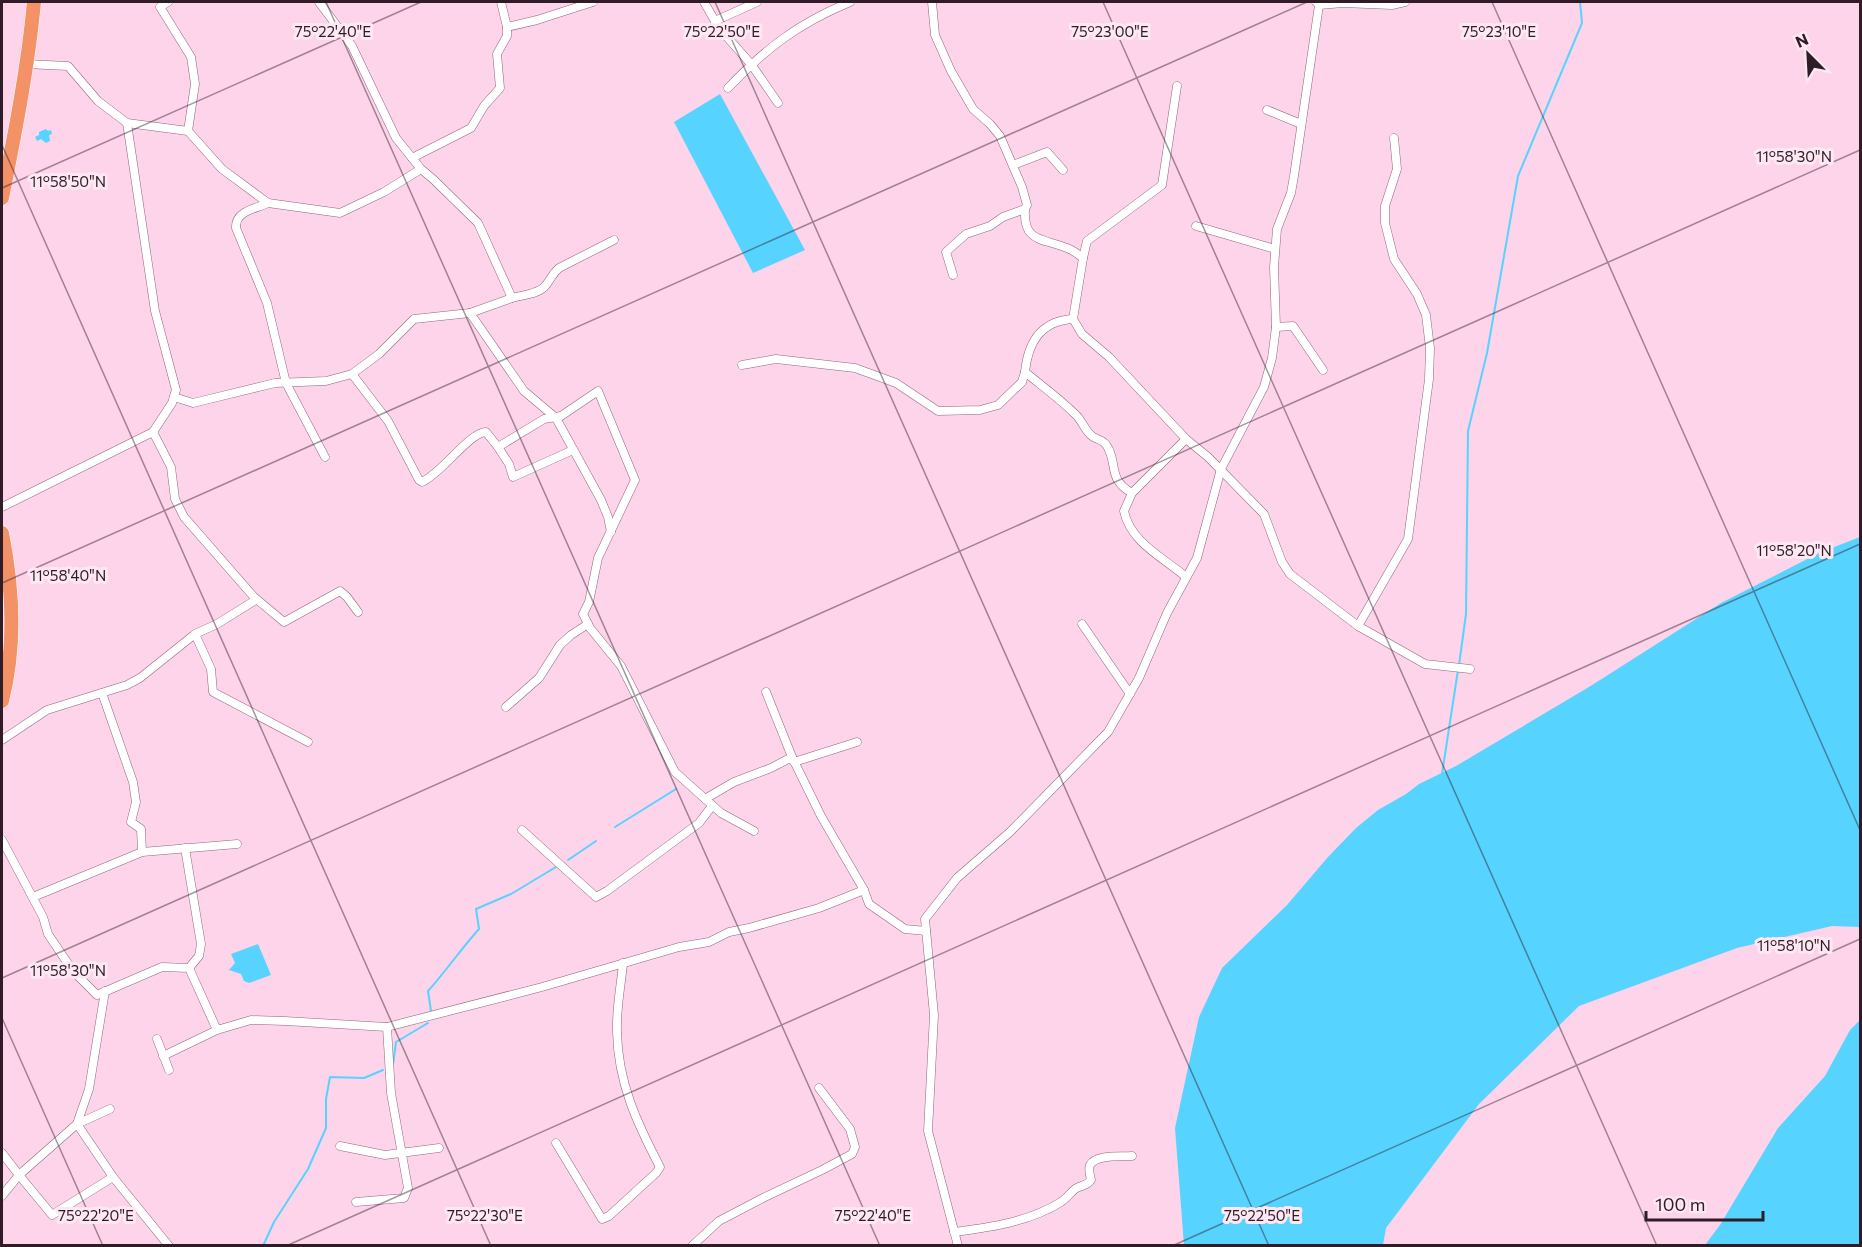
<svg xmlns="http://www.w3.org/2000/svg" width="1862" height="1247" viewBox="0 0 1862 1247" font-family="Commissioner,sans-serif">
	<rect width="100%" height="100%" fill="#fed4ea"/>
	<g fill="#57d3ff">
		<polygon points="720,94 805,250 753,273 674,122"/>
		<polygon points="46,129 48,131 51,130 52,134 49,135 50,141 46,143 41,139 37,141 35,137 39,135 39,132"/>
		<polygon points="1860,537 1860,927 1832,926 1737,948 1579,1006 1479,1104 1386,1228 1383,1245 1184,1245 1175,1128 1199,1017 1222,968 1287,905 1328,857 1356,828 1378,810 1406,794 1419,784 1456,766 1589,687 1721,603 1819,553"/>
		<polygon points="258,944 271,975 249,983 244,981 241,974 229,970 235,963 231,954"/>
		<polygon points="1860,1020 1860,1245 1705,1245 1720,1225 1778,1128 1825,1076 1850,1030"/>
	</g>
	<g fill="none" stroke-linecap="round" stroke-linejoin="round">
		<g stroke="#57d3ff" stroke-width="2">
			<polyline points="1459,665 1466,614 1468,431 1487,353 1518,176 1582,23 1580,2"/>
			<polyline points="1442,774 1458,670"/>
			<polyline points="615,827 676,789"/>
			<polyline points="568,860 596,841"/>
			<path d="M431 1011 428 991C446 971 461 949 479 929L476 909 511 894 556 867"/>
			<polyline points="393,1064 396,1042 428,1023"/>
			<polyline points="263,1246 274,1222 308,1169 326,1128 326,1099 330,1077 364,1078 383,1070"/>
		</g>
		<g stroke="#92657e" stroke-width="9">
			<g id="street">
				<polyline points="168,2 160,7 191,57 195,84 188,131"/>
				<polyline points="319,2 352,46 396,138 421,169"/>
				<polyline points="501,2 507,27"/>
				<polyline points="704,2 719,28 751,64 778,103"/>
				<polyline points="932,2 935,35 951,71 973,109 990,124 1000,136 1022,187 1027,205 1025,209 1003,217 990,226 966,234 946,252 953,275"/>
				<polyline points="1319,5 1343,3 1392,5 1405,2"/>
				<polyline points="715,21 757,2"/>
				<polyline points="26,64 68,66 98,101 127,123 188,131 222,169 268,203 340,213 384,192 421,169 433,179 478,223 512,298 470,313 524,391 556,418 601,500 608,517 611,532"/>
				<path d="M728 88C766 48 799 23 850 2"/>
				<polyline points="1267,110 1301,124"/>
				<polyline points="127,123 155,311 176,390 172,403 153,432"/>
				<polyline points="412,158 471,128 484,106 500,88 497,54 507,36 507,27 537,20 593,2"/>
				<polyline points="1013,165 1047,152 1063,170"/>
				<path d="M268 203C255 209 235 211 236 228L267 303 286 383 325 457"/>
				<path d="M1025 209C1023 243 1043 238 1067 248 1073 250 1078 254 1083 258L1073 319"/>
				<polyline points="1196,226 1275,249"/>
				<polyline points="1083,258 1087,241 1162,185 1177,86"/>
				<path d="M512 298C522 295 540 294 546 285 551 279 552 274 559 268L614 240"/>
				<path d="M470 313 414 319 379 354 352 374 388 421 419 480 422 482C442 473 470 432 486 432L498 447 544 419 561 416 598 391 635 480 598 558 589 602 583 614 590 628 621 666 675 772 721 813 754 831"/>
				<polyline points="1276,327 1293,326 1323,370"/>
				<polyline points="742,365 776,359 855,368 896,383 938,411 980,410 998,405 1022,382 1025,372"/>
				<polyline points="174,397 193,403 275,383 326,381 352,374"/>
				<polyline points="498,447 509,464 513,477 573,450"/>
				<polyline points="1132,493 1186,439"/>
				<polyline points="2,507 153,432 171,467 175,499 184,517 254,597 254,601 217,624 195,634 140,678 127,685 47,710 2,740"/>
				<path d="M1186 577C1164 558 1130 542 1124 511L1132 493C1107 479 1118 463 1107 446 1104 440 1097 440 1092 436 1085 431 1082 420 1075 414 1060 399 1042 386 1025 372 1028 343 1040 321 1073 319L1082 334 1109 357 1186 439 1208 457 1264 514 1282 562 1290 574 1358 626 1425 664 1470 669"/>
				<polyline points="254,597 284,622 340,591 347,597 358,612"/>
				<polyline points="1082,624 1130,694"/>
				<polyline points="1358,626 1408,539 1429,379 1430,348 1426,315 1417,294 1394,259 1385,223 1385,206 1397,169 1394,138"/>
				<polyline points="195,634 211,669 213,692 308,742"/>
				<polyline points="766,692 792,757"/>
				<polyline points="102,693 133,782 136,802 131,822 141,829 142,852"/>
				<polyline points="506,707 539,678 560,645 571,635 588,624"/>
				<polyline points="794,762 857,742"/>
				<polyline points="705,799 734,782 771,768 792,757 821,816 864,890 869,904 905,929 926,931"/>
				<polyline points="522,830 596,897 607,891 699,823 712,806"/>
				<polyline points="2,840 43,917 48,934 73,971 97,995 162,967 189,968 217,1030 251,1020 285,1021 387,1027 542,987 679,947 709,942 729,932 749,928 819,908 864,890"/>
				<polyline points="185,848 201,944 199,956 189,968"/>
				<polyline points="33,897 142,852 237,844"/>
				<polyline points="105,991 89,1089 77,1124 113,1177"/>
				<polyline points="157,1039 169,1070"/>
				<polyline points="163,1056 217,1030"/>
				<polyline points="110,1109 77,1124 19,1175 52,1215 113,1177 169,1246"/>
				<path d="M556 1143 602 1219 609 1216 656 1173 660 1167C637 1123 618 1083 617 1032 616 1009 621 986 623 963"/>
				<polyline points="340,1146 385,1155 439,1148"/>
				<polyline points="2,1153 19,1175 2,1196"/>
				<polyline points="356,1202 404,1198 408,1188 391,1093 387,1027"/>
				<path d="M954 1232C991 1227 1029 1222 1061 1202 1067 1198 1070 1193 1075 1189 1081 1185 1087 1186 1091 1180 1090 1175 1088 1170 1090 1165 1096 1154 1121 1157 1132 1156"/>
				<polyline points="692,1246 719,1221 763,1198 822,1170 852,1154 855,1147 850,1129 819,1088"/>
				<polyline points="958,1246 928,1131 934,1015 925,919 957,878 1010,832 1108,732 1139,678 1167,613 1197,558 1221,469 1264,387 1272,358 1276,327 1274,267 1277,229 1291,193 1294,176 1319,5 1316,2"/>
			</g>
		</g>
		<g stroke="#fff" stroke-width="15">
			<g id="highway">
				<path d="M2 198C15 133 28 67 34 2"/>
				<path d="M2 533C13 588 16 646 2 701"/>
			</g>
		</g>
		<use href="#street" stroke="#fff" stroke-width="8"/>
		<use href="#highway" stroke="#f39266" stroke-width="14"/>
	</g>
	<path fill="none" stroke="#2f1c27" stroke-width="1.5" stroke-opacity="0.45" d="M326 2 880 1246M715 2 1269 1246M1103 2 1657 1246M1492 2 1860 830M2 145 491 1246M2 188 421 2M2 583 1307 2M2 978 1860 150M2 1018 103 1246M286 1246 1860 544M1172 1246 1860 939"/>
	<g font-size="15" text-anchor="middle" fill="#2f1c27" stroke="#fee8f3" stroke-width="6" stroke-linejoin="round" paint-order="stroke">
		<text x="1499" y="37">75°23'10"E</text>
		<text x="333" y="37">75°22'40"E</text>
		<text x="722" y="37">75°22'50"E</text>
		<text x="1110" y="37">75°23'00"E</text>
		<text x="1794" y="162">11°58'30"N</text>
		<text x="68" y="187">11°58'50"N</text>
		<text x="1794" y="556">11°58'20"N</text>
		<text x="68" y="581">11°58'40"N</text>
		<text x="1794" y="951">11°58'10"N</text>
		<text x="68" y="976">11°58'30"N</text>
		<text x="96" y="1221">75°22'20"E</text>
		<text x="485" y="1221">75°22'30"E</text>
		<text x="873" y="1221">75°22'40"E</text>
		<text x="1262" y="1221">75°22'50"E</text>
	</g>
	<rect width="1862" height="1247" fill="none" stroke="#2f1c27" stroke-width="6"/>
	<g transform="translate(1808 54) rotate(336)" stroke="#fee8f3" stroke-width="4.5" paint-order="stroke">
	<path d="M0-4.5L10 22L0 15L-10 22Z" fill="#2f1c27"/>
	<text y="-9" font-size="16" font-weight="bold" text-anchor="middle" fill="#2f1c27">N</text>
	</g>
	<path d="M1646 1211v9h117v-9" fill="none" stroke="#2f1c27" stroke-width="3"/>
	<text x="1655" y="1211" font-size="18" fill="#2f1c27" stroke="#fee8f3" stroke-width="4.5" paint-order="stroke">100 m</text>
</svg>
